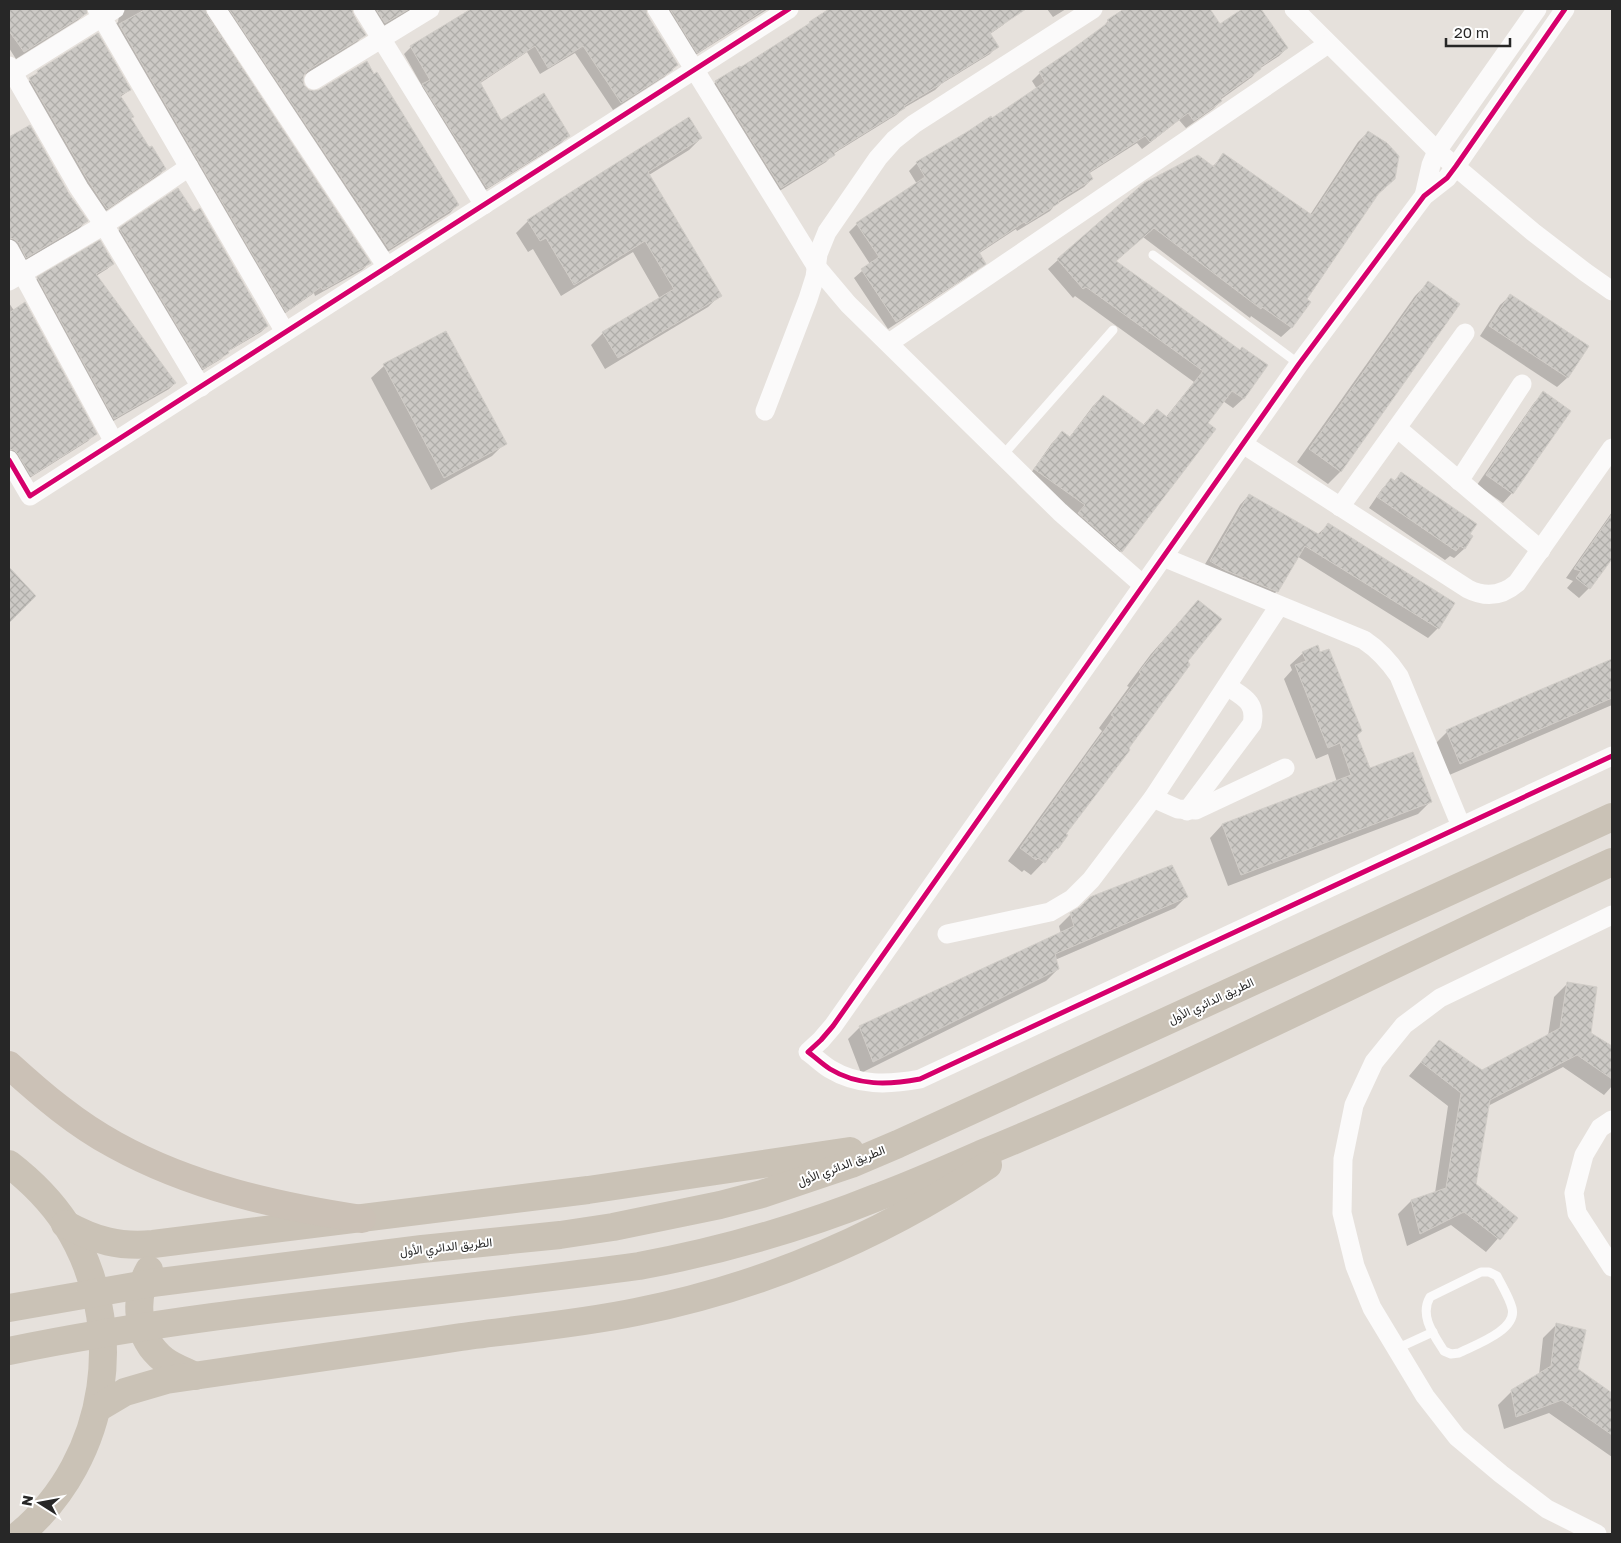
<svg xmlns="http://www.w3.org/2000/svg" width="1621" height="1543" viewBox="0 0 1621 1543" font-family="'Golos Text',Vazirmatn,sans-serif">
	<defs>
		<pattern id="building-cross-hatch" width="8" height="8" patternUnits="userSpaceOnUse" patternTransform="scale(1.25)"><rect width="8" height="8" fill="#ccc9c5"/><path d="M0 0l8 8M0 8l8-8" fill="none" stroke="#afada9"/></pattern>
	</defs>
	<rect width="100%" height="100%" fill="#e6e1dc"/>
	<g fill="#0003">
		<polygon points="9,9 86,9 86,13 78,20 16,59 9,48"/>
		<polygon points="115,9 204,9 369,263 362,270 315,296 314,293 278,318 110,29 118,22 119,16"/>
		<polygon points="216,9 351,9 364,35 357,42 303,76 303,86 457,205 450,213 381,256"/>
		<polygon points="363,9 412,9 377,30"/>
		<polygon points="474,9 629,9 631,11 633,9 645,9 646,15 677,65 664,77 613,110 575,53 540,74 527,52 479,84 500,122 568,136 561,143 479,194 416,92 422,86 404,54 411,47"/>
		<polygon points="658,9 768,9 689,59"/>
		<polygon points="829,9 1009,9 1006,11 1011,18 1003,25 990,34 997,46 990,54 941,84 935,90 902,109 896,115 833,154 826,162 773,195 708,90 716,82 740,67 741,69 804,29"/>
		<polygon points="1047,9 1066,9 1053,17"/>
		<polygon points="1127,9 1209,9 1220,26 1245,9 1260,9 1287,48 1279,56 1259,69 1252,77 1220,100 1221,101 1213,109 1186,128 1179,120 1142,149 1137,143 1088,174 1092,179 1084,187 1055,205 1050,211 1017,231 1016,229 978,254 984,263 976,271 888,329 854,278 870,264 849,232 857,224 917,184 909,171 917,163 992,120 1037,89 1032,81 1040,73 1101,29 1108,21"/>
		<polygon points="38,72 130,90 120,97 130,119 149,149 165,169 159,175 100,215 24,86"/>
		<polygon points="689,119 701,138 689,150 649,175 720,295 708,307 605,369 591,345 603,333 660,299 633,252 561,296 533,249 528,252 516,233 528,221"/>
		<polygon points="30,127 68,194 86,221 79,229 19,264 9,248 9,139"/>
		<polygon points="1368,132 1384,189 1376,196 1305,299 1309,302 1291,328 1281,337 1251,316 1250,318 1143,237 1115,262 1240,351 1266,365 1243,399 1233,408 1223,401 1206,423 1121,551 1112,561 1026,480 1052,443 1062,433 1069,438 1093,406 1103,396 1142,426 1157,410 1166,417 1194,382 1075,296 1073,298 1048,269 1058,260 1212,167 1224,155 1310,215 1358,142"/>
		<polygon points="120,229 267,326 261,332 227,352 221,359 196,374 114,236"/>
		<polygon points="113,264 107,269 96,276 175,383 169,389 108,424 32,284 38,278"/>
		<polygon points="1428,283 1341,471 1328,484 1297,462 1415,296"/>
		<polygon points="1510,296 1587,347 1567,378 1557,387 1480,336 1500,305"/>
		<polygon points="9,303 95,433 88,441 23,482 9,460"/>
		<polygon points="384,366 505,443 492,456 431,490 371,378"/>
		<polygon points="1543,393 1512,493 1503,503 1477,485 1534,403"/>
		<polygon points="1401,474 1471,537 1464,549 1454,558 1450,556 1445,560 1369,508 1382,489 1391,480 1394,481"/>
		<polygon points="1249,495 1317,535 1328,525 1438,628 1428,638 1297,556 1277,591 1267,601 1201,571 1240,505"/>
		<polygon points="1612,512 1612,557 1589,588 1579,598 1567,588 1573,581 1566,578"/>
		<polygon points="9,569 35,596 9,621"/>
		<polygon points="1198,601 1186,661 1065,834 1057,848 1031,875 1024,870 1022,872 1008,861 1102,731 1099,728 1129,687 1127,686 1151,654"/>
		<polygon points="1303,653 1356,735 1369,770 1430,802 1418,814 1228,886 1210,838 1222,825 1337,782 1328,754 1316,759 1284,679 1292,670 1290,665"/>
		<polygon points="1612,661 1612,705 1447,776 1434,745 1447,732"/>
		<polygon points="1187,896 1175,908 1055,960 1058,969 1046,981 861,1073 848,1039 860,1027 1061,934 1059,926 1071,914"/>
		<polygon points="1567,984 1590,1034 1612,1048 1612,1086 1604,1095 1563,1067 1488,1106 1475,1184 1516,1218 1486,1252 1451,1225 1407,1246 1398,1214 1411,1201 1435,1193 1448,1106 1409,1076 1439,1041 1482,1072 1548,1036 1554,997"/>
		<polygon points="1556,1325 1577,1369 1612,1395 1612,1457 1549,1413 1504,1429 1498,1405 1512,1391 1539,1375 1543,1338"/>
	</g>
	<g fill="url(#building-cross-hatch)" stroke="#d1cdc8">
		<polygon points="9,9 86,9 87,13 24,52 9,31"/>
		<polygon points="146,9 205,9 207,15 371,263 323,290 321,287 286,312 119,24"/>
		<polygon points="229,9 352,9 353,15 366,35 308,70 304,75 303,80 304,85 309,90 314,91 319,90 367,61 374,74 377,72 459,205 389,249"/>
		<polygon points="376,9 409,9 385,23"/>
		<polygon points="471,9 646,9 647,15 678,65 672,69 673,70 621,103 583,46 548,68 535,46 480,82 501,120 544,93 570,136 487,188 422,84 430,80 410,46"/>
		<polygon points="670,9 765,9 697,53"/>
		<polygon points="829,9 1026,9 990,33 999,47 944,81 944,82 904,106 905,108 834,152 835,155 781,188 715,81 740,66 741,67 810,23 809,22"/>
		<polygon points="1124,9 1210,9 1220,24 1242,9 1261,9 1288,48 1260,67 1261,69 1220,98 1222,101 1194,121 1188,113 1150,142 1145,136 1089,172 1093,179 1058,201 1059,203 1026,224 1024,222 979,252 986,264 896,322 861,269 879,257 856,223 925,177 916,162 967,132 991,116 992,118 1045,82 1039,72 1067,53 1109,22 1107,20"/>
		<polygon points="98,33 131,90 120,95 134,117 131,118 149,147 152,146 166,169 107,209 89,182 29,78 38,73 37,71"/>
		<polygon points="689,117 702,138 648,172 722,296 618,358 602,332 674,289 645,241 574,285 546,238 540,241 527,220"/>
		<polygon points="30,125 69,194 88,221 26,258 19,243 14,239 9,238 9,137"/>
		<polygon points="1368,131 1387,143 1399,156 1395,179 1379,193 1307,299 1311,302 1292,328 1262,307 1261,309 1154,228 1116,261 1240,350 1242,347 1268,365 1244,399 1232,391 1208,423 1216,429 1122,552 1078,513 1085,505 1034,469 1062,431 1070,437 1103,395 1144,425 1157,409 1167,417 1203,371 1086,287 1083,289 1057,259 1144,183 1198,155 1214,167 1223,153 1312,215"/>
		<polygon points="178,188 194,212 200,208 268,326 228,351 229,353 203,369 119,228"/>
		<polygon points="100,240 114,264 96,274 176,383 114,419 37,277"/>
		<polygon points="1428,281 1460,304 1341,472 1309,449"/>
		<polygon points="1510,294 1589,346 1568,378 1489,326"/>
		<polygon points="25,302 97,434 31,476 18,454 14,450 9,449 9,313"/>
		<polygon points="446,331 507,444 444,478 383,364"/>
		<polygon points="1543,391 1571,411 1513,494 1486,475"/>
		<polygon points="1401,472 1477,524 1470,534 1473,536 1465,549 1460,546 1456,551 1377,497 1391,478 1395,481"/>
		<polygon points="1249,494 1320,535 1328,523 1455,603 1439,629 1305,546 1278,592 1225,570 1210,561"/>
		<polygon points="1612,514 1612,559 1590,589 1576,578 1581,571 1574,569"/>
		<polygon points="9,567 36,596 9,623"/>
		<polygon points="1198,600 1222,619 1188,661 1190,665 1129,748 1130,750 1066,834 1068,835 1058,849 1056,848 1045,863 1038,858 1036,860 1020,848 1114,717 1111,715 1141,674 1139,672 1164,640"/>
		<polygon points="1318,645 1320,652 1329,649 1362,731 1357,735 1370,768 1413,752 1432,802 1241,875 1222,824 1351,775 1340,743 1328,748 1295,665 1306,661 1302,652"/>
		<polygon points="1612,659 1612,698 1460,764 1446,730"/>
		<polygon points="1172,865 1188,897 1055,954 1059,969 873,1062 859,1026 1074,926 1070,913 1080,907 1090,897"/>
		<polygon points="1567,982 1597,987 1591,1033 1612,1046 1612,1079 1577,1055 1490,1100 1476,1184 1518,1218 1500,1240 1464,1212 1420,1234 1411,1200 1446,1188 1461,1093 1421,1062 1439,1040 1482,1070 1560,1028"/>
		<polygon points="1556,1323 1586,1330 1578,1369 1612,1393 1612,1435 1562,1400 1516,1417 1511,1390 1551,1366"/>
	</g>
	<g fill="none" stroke-linecap="round" stroke-linejoin="round">
		<g stroke="#fbfafa" stroke-width="9">
			<polyline points="1153,255 1299,364"/>
			<polyline points="1003,455 1113,330"/>
			<path d="M1481 1272H1489L1497 1276C1502 1286 1509 1297 1512 1308 1518 1330 1475 1345 1459 1353L1451 1354 1444 1351C1434 1335 1419 1316 1430 1297Z"/>
			<polyline points="1396,1349 1433,1332"/>
		</g>
		<g stroke="#fbfafa" stroke-width="19">
			<polyline points="97,9 285,332"/>
			<polyline points="216,9 387,267"/>
			<polyline points="363,9 484,205"/>
			<polyline points="657,9 816,266 848,304 1060,512 1143,585"/>
			<polyline points="1294,9 1437,151 1533,232 1585,272 1612,291"/>
			<path d="M1565 9 1456 166 1447 178 1424 196 1299 364 833 1026 821 1040 808 1052C815 1057 822 1064 830 1069 858 1086 888 1085 920 1079L1612 756"/>
			<polyline points="9,66 79,188 104,225 201,387"/>
			<polyline points="9,75 115,9"/>
			<polyline points="314,80 430,9"/>
			<polyline points="1424,196 1431,165 1437,151 1537,9"/>
			<polyline points="9,249 114,442"/>
			<polyline points="9,281 104,225 189,167"/>
			<polyline points="889,343 1328,44"/>
			<polyline points="765,411 808,299 815,277 818,254 827,232 878,158 894,140 914,124 1093,9"/>
			<polyline points="1397,428 1541,550"/>
			<path d="M1243 444 1468 589C1486 598 1502 596 1517 583L1612 448"/>
			<polyline points="9,460 30,496 789,9"/>
			<polyline points="1459,481 1522,384"/>
			<polyline points="1340,507 1465,333"/>
			<path d="M1163 557 1364 640C1379 650 1389 661 1399 676L1461 826"/>
			<polyline points="1153,798 1178,809 1196,810 1285,768"/>
			<path d="M1187 811 1252 724C1257 702 1243 697 1227 686"/>
			<polyline points="947,934 1050,912 1072,899 1091,880 1153,798 1279,606"/>
			<polyline points="1612,1120 1600,1128 1584,1155 1574,1193 1577,1213 1612,1267"/>
			<polyline points="1597,1534 1547,1509 1501,1474 1457,1437 1425,1396 1372,1308 1355,1266 1342,1213 1343,1159 1354,1105 1374,1062 1404,1025 1440,998 1612,915"/>
		</g>
		<g stroke="#cac2b6" stroke-width="28">
			<path d="M9 1164C31 1181 51 1201 66 1224 129 1324 110 1458 20 1534"/>
			<path d="M65 1224C96 1241 119 1247 153 1244L588 1190 850 1151"/>
			<path d="M149 1270C133 1299 136 1338 164 1360 173 1367 185 1371 195 1376"/>
			<polyline points="9,1308 152,1283 422,1249 560,1235 613,1227 720,1205 762,1194 851,1164 898,1144 1612,817"/>
			<path d="M9 1351C216 1308 429 1295 639 1266 720 1251 801 1228 878 1197 913 1184 947 1169 981 1154 1196 1066 1401 958 1612 862"/>
			<path d="M98 1408 125 1392 166 1380C265 1366 363 1352 461 1337 519 1329 578 1324 636 1312 762 1287 881 1236 988 1165"/>
		</g>
		<path stroke="#cbc1b6" stroke-width="28" d="M9 1065C42 1095 76 1124 115 1145 191 1187 277 1206 362 1219"/>
		<g stroke="#fff" stroke-width="8">
			<g id="cycleway">
				<path d="M1565 9 1456 166 1447 178 1424 196 1299 364 833 1026 821 1040 808 1052C815 1057 822 1064 830 1069 858 1086 888 1085 920 1079L1612 756"/>
				<polyline points="9,460 30,496 789,9"/>
			</g>
		</g>
		<use href="#cycleway" stroke="#d6006c" stroke-width="5"/>
	</g>
	<g text-anchor="middle" stroke-width="4" stroke-linejoin="round" paint-order="stroke">
		<g font-size="12" fill="#272727" stroke="#fff">
			<text transform="translate(1211 1001) rotate(-25)" y="4">الطريق الدائري الأول</text>
			<text transform="translate(841 1166) rotate(-21)" y="4">الطريق الدائري الأول</text>
			<text transform="translate(446 1247) rotate(-6)" y="4">الطريق الدائري الأول</text>
		</g>
	</g>
	<rect width="1621" height="1543" fill="none" stroke="#272727" stroke-width="20"/>
	<g transform="translate(40 1503) rotate(281)" stroke="#ffffff" stroke-width="4" paint-order="stroke">
	<path d="M0-4L9 19L0 12L-9 19Z" fill="#272727"/>
	<text y="-8" font-size="14" font-weight="bold" text-anchor="middle" fill="#272727">N</text>
	</g>
	<path d="M1446 38v8h64v-8" fill="none" stroke="#272727" stroke-width="2.5"/>
	<text x="1454" y="38" font-size="15" fill="#272727" stroke="#ffffff" stroke-width="4" paint-order="stroke">20 m</text>
</svg>
